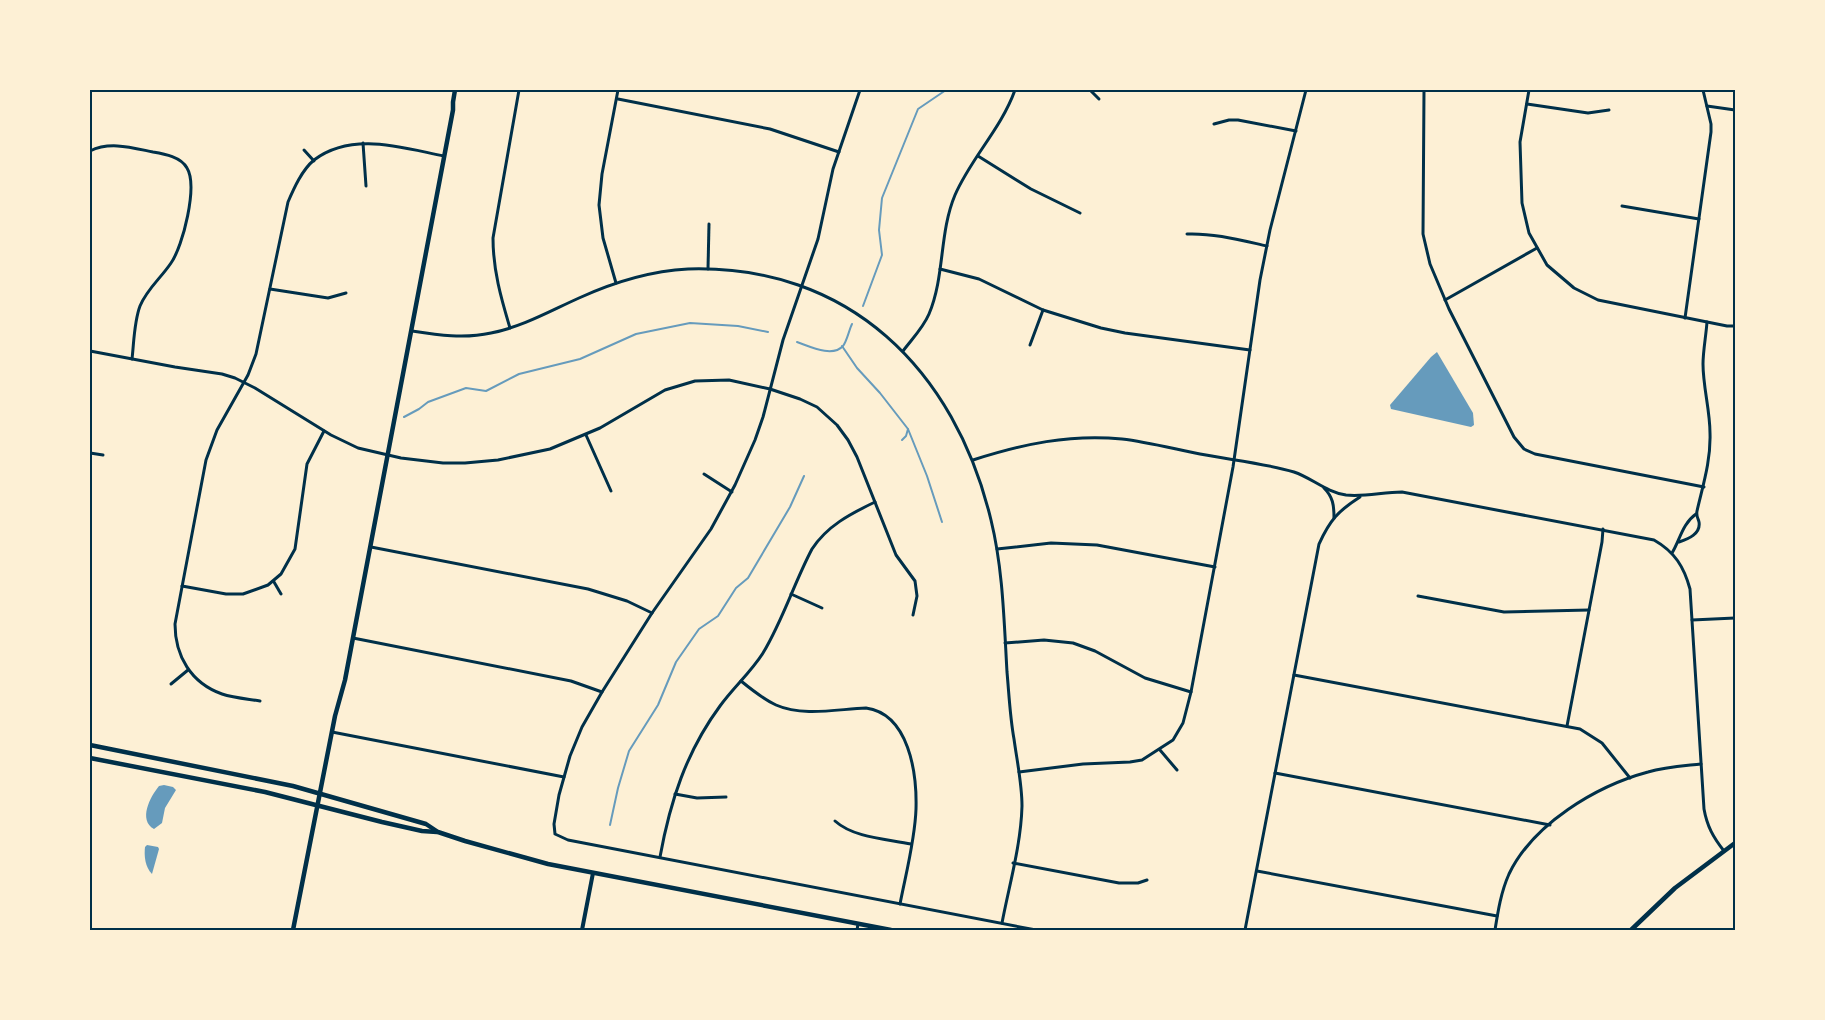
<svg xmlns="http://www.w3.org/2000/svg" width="1825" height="1020" viewBox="0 0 1825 1020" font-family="'Alegreya Sans',sans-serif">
	<rect width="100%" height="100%" fill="#fdf0d5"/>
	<g fill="#669bbc">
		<polygon points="1437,352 1473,413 1474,425 1471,427 1391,409 1390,405 1431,357"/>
		<path d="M164 785 173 787 176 790 165 808 162 823 154 829C138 820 150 797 159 786Z"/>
		<path d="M147 845 158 847 159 849 152 874C145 867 144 856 145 847Z"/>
	</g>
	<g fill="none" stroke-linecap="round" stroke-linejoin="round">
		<g stroke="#669bbc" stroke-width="2">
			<polyline points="863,306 882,255 879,230 882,198 918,109 946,90"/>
			<path d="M797 342C809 346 832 358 843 346 847 341 849 330 852 324"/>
			<polyline points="842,346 857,368 880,393 908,429 927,476 942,522"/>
			<polyline points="404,417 419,409 428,402 466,388 486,391 519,374 580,359 636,334 690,323 738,326 768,332"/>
			<polyline points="902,440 906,436 908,429"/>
			<polyline points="610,825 618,788 629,751 658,705 676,662 699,629 718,616 736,588 748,578 790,507 804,476"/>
		</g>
		<g stroke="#003049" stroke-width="3">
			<polyline points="860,90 833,169 818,239 783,340 763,417 755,440 735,485 711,529 652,613 602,692 582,727 570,756 559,795 554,824 555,834 568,840 1036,930"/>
			<polyline points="1090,90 1099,99"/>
			<polyline points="1424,90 1423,234 1430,264 1449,309 1514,437 1524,449 1535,454 1704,487"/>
			<polyline points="1529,90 1520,142 1522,203 1529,233 1547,265 1574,288 1598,300 1727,326 1735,326"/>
			<polyline points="618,99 770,129 839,152"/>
			<polyline points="1527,104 1588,113 1609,110"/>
			<polyline points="1707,106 1735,110"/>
			<polyline points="1214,124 1229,120 1238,120 1296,131"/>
			<polyline points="363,143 366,186"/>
			<polyline points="304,150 314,161"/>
			<path d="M90 151C110 141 133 148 153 152 165 154 181 157 187 168 198 186 183 246 171 263 161 278 147 289 140 306 134 322 134 342 132 359"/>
			<polyline points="978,156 1031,189 1080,213"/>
			<polyline points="1622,206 1699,219"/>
			<path d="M1187 234C1214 233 1240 240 1267 246"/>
			<polyline points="708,269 709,224"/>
			<polyline points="940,269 979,279 1043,310 1101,328 1125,333 1250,350"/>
			<polyline points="616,283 603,238 599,205 602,174 618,90"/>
			<polyline points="270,289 328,298 346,293"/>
			<polyline points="1445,300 1537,248"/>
			<polyline points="1685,318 1711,132 1711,124 1703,90"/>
			<path d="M510 328C501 298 493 270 493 238L519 90"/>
			<path d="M412 331C438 335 464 339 491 333 522 327 550 311 579 298 614 282 650 271 688 269 849 264 955 370 991 520 1003 569 1004 621 1007 672 1009 694 1010 717 1014 739 1017 761 1022 784 1022 806 1021 845 1009 886 1002 923"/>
			<polyline points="1030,345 1043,310"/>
			<polyline points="90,351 175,367 222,374 235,378 255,388 331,435 358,448 401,458 443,463 465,463 498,460 550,449 600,428 665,390 695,381 729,380 770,389 800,399 817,407 837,425 848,440 857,457 896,555 915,581 917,596 913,615"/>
			<path d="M903 351C912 339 923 328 929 314 945 276 939 233 955 195 971 158 1001 129 1015 90"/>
			<polyline points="586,435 611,491"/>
			<polyline points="90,453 103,455"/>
			<path d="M973 460C1023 444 1069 434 1122 439 1148 442 1174 449 1200 454 1231 460 1264 463 1294 472 1312 478 1326 492 1346 495 1365 497 1383 492 1402 492L1654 540C1675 552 1684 567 1690 589L1704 809C1707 826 1713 837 1724 851"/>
			<polyline points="704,474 732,492"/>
			<path d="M1324 488C1333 497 1334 505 1334 518"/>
			<path d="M1679 542C1688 539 1701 534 1699 522 1698 518 1696 516 1697 511 1703 485 1711 460 1710 433 1710 410 1703 387 1703 364 1703 351 1706 336 1707 322"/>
			<polyline points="371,547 588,589 627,601 652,613"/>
			<polyline points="997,549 1051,543 1097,545 1215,567"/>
			<path d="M1672 553C1680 540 1682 524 1696 514"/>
			<polyline points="274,582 281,594"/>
			<polyline points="182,586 226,594 243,594 268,585 281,574 295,549 307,464 324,431"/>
			<polyline points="791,594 822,608"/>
			<polyline points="1418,596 1504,612 1589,610"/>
			<polyline points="1692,620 1735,618"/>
			<polyline points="353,638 571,681 602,692"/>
			<polyline points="1005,643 1044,640 1073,643 1095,651 1145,678 1191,692"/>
			<polyline points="1294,675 1580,729 1602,743 1630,778"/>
			<path d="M741 681C752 690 763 699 776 705 803 717 838 709 866 708 909 714 917 773 916 809 915 840 906 873 900 904"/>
			<polyline points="171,684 188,670"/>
			<path d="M260 701C248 699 234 698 222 694 191 683 175 656 175 624L206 460 217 430 248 375 256 354 288 202C294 188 302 170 314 160 352 131 403 148 444 156"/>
			<polyline points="1567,726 1602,542 1603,529"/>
			<polyline points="332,732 564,777"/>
			<polyline points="1160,750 1177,770"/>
			<polyline points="1019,772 1083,764 1130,762 1142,760 1173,740 1183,723 1191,692 1233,467 1260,280 1270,230 1306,90"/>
			<polyline points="1275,773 1550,825"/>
			<polyline points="675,794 697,798 726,797"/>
			<path d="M835 821C854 838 887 839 911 844"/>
			<path d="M660 857C670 802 686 752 720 706 733 688 751 672 763 653 783 620 794 583 812 549 827 526 850 514 875 502"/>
			<polyline points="1013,863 1119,883 1138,883 1147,880"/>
			<polyline points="1257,871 1497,916"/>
			<polyline points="857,930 858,924"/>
			<path d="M1245 930 1319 544C1330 520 1338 511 1360 497"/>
			<path d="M1495 930C1498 911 1501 892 1509 874 1533 824 1596 786 1648 772 1665 767 1683 766 1701 764"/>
		</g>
		<polyline stroke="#003049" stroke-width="4" points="582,930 593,873"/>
		<g stroke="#003049" stroke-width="4.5">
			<polyline points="90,745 293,786 426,824 438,832 465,841 548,864 891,930"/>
			<polyline points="90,758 265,792 382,822 422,831 437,832"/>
			<polyline points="293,930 335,716 345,680 453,110 453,102 455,90"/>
			<polyline points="1631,930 1675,888 1735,843"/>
		</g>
	</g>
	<rect width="1825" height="1020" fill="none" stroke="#fdf0d5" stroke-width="182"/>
	<rect x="91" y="91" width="1643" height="838" fill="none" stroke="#003049" stroke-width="2"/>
</svg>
